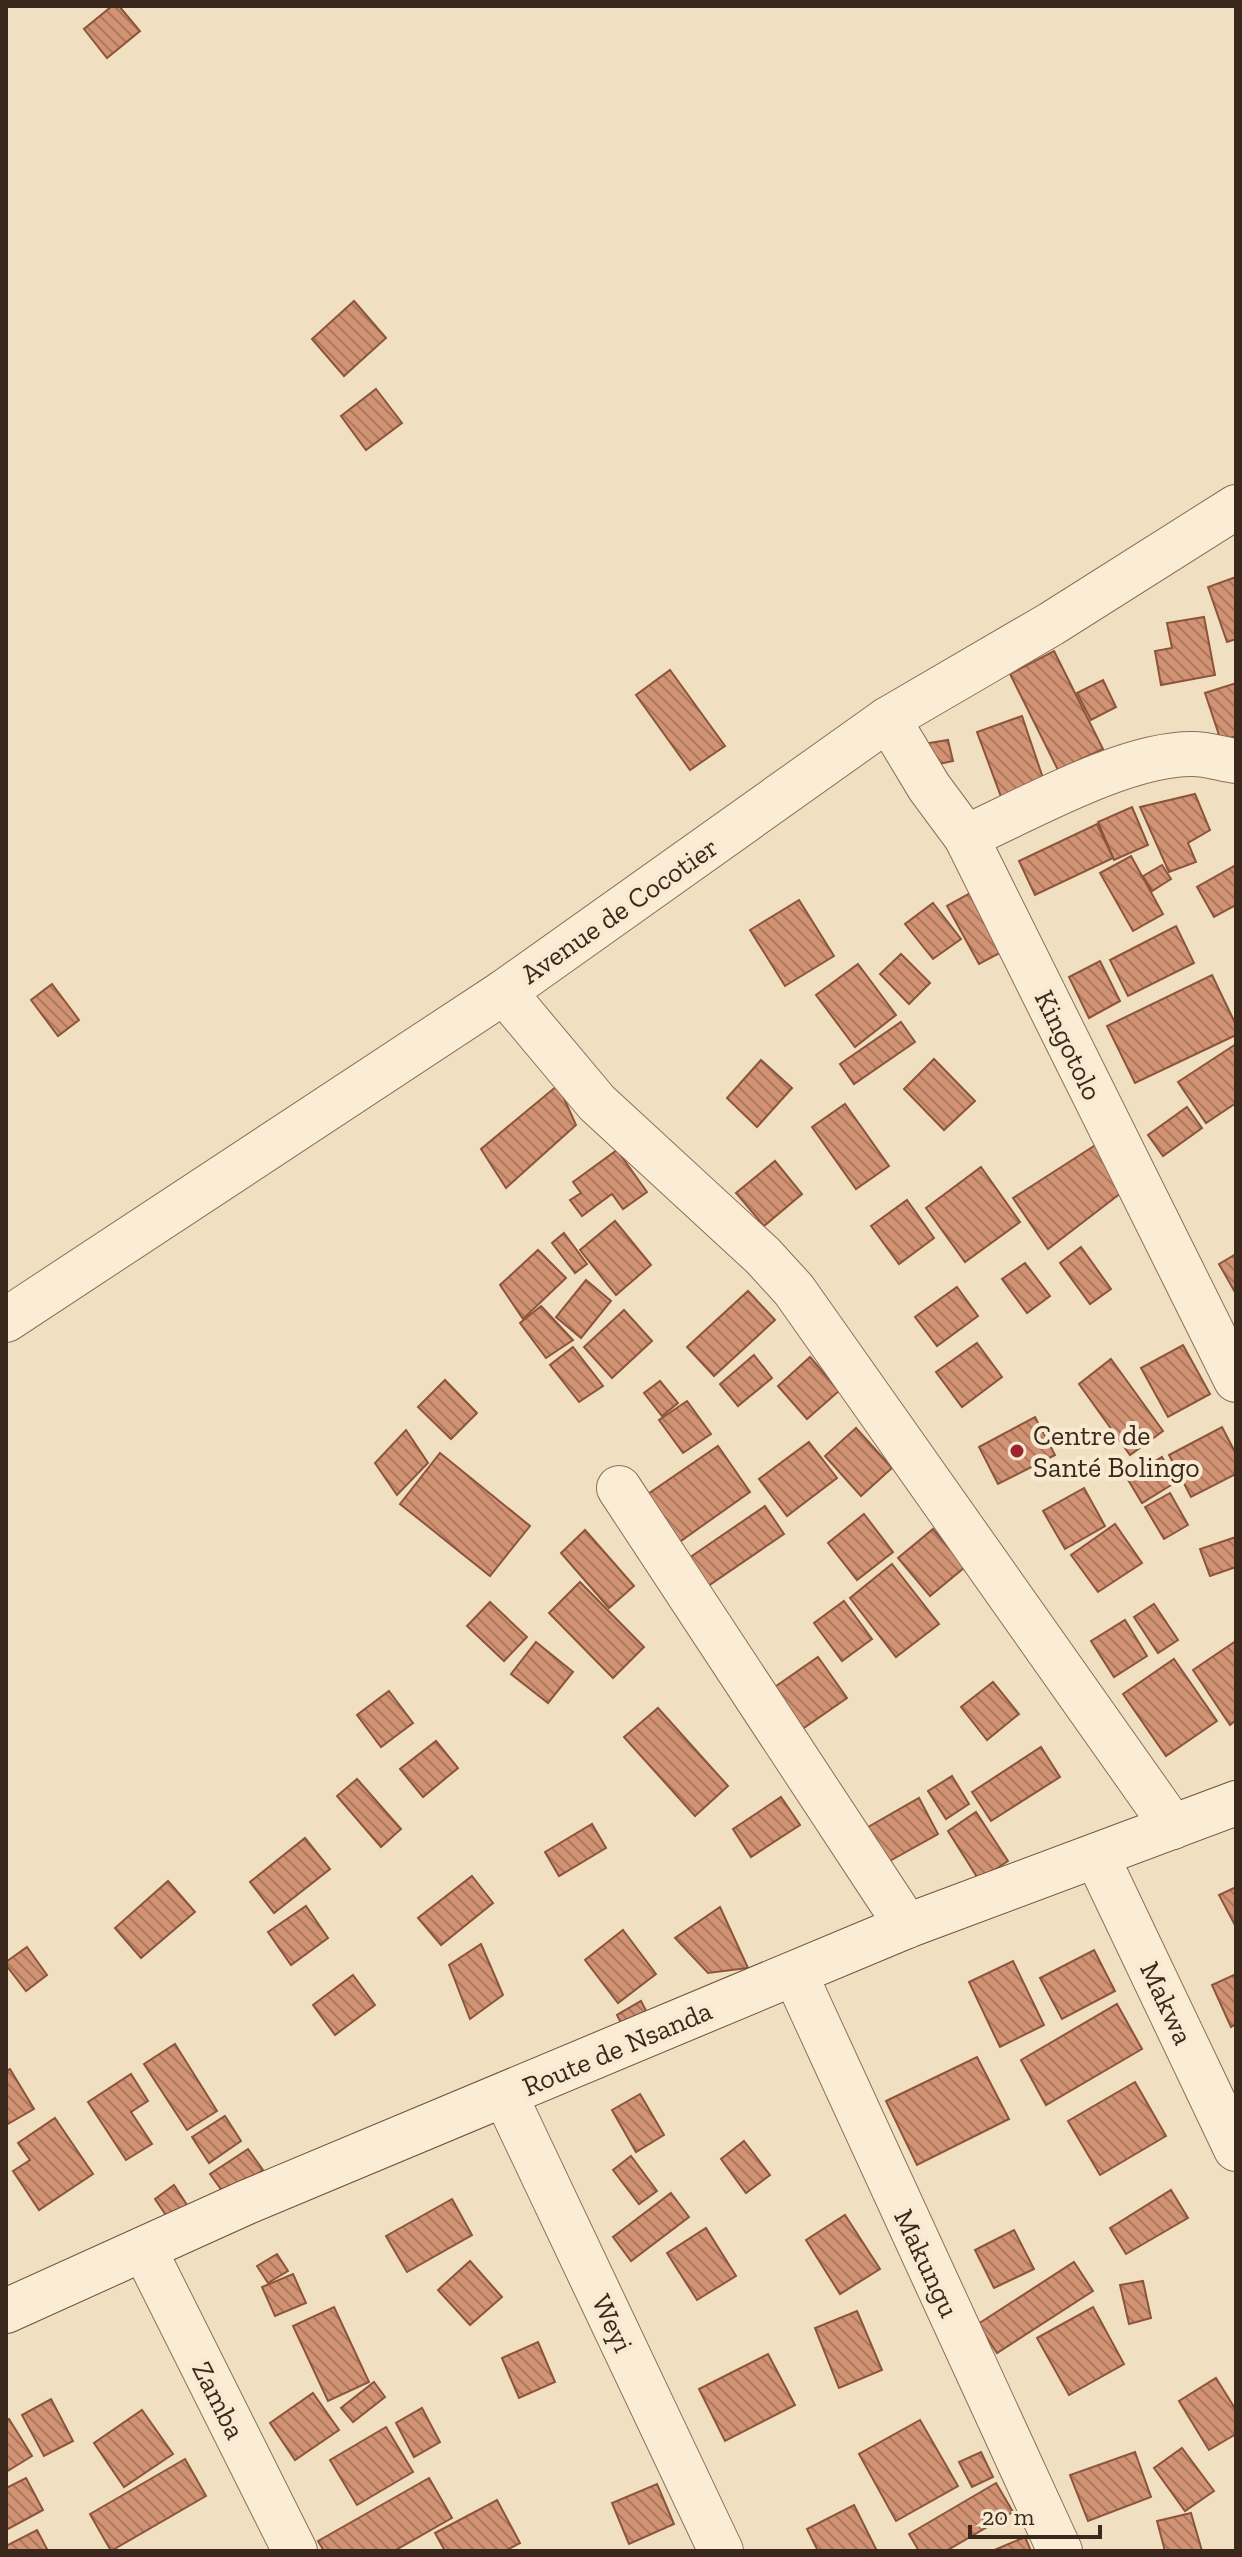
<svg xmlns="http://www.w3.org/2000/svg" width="1242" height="2557" viewBox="0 0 1242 2557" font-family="'Zilla Slab',serif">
	<defs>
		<pattern id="building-back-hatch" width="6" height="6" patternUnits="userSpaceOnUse" patternTransform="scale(2)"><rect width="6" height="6" fill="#d29374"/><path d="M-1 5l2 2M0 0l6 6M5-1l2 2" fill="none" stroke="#ab785e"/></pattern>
	</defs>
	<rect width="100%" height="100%" fill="#f1dfc1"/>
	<g fill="url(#building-back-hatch)" stroke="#8c553b" stroke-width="2">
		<polygon points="112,6 119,6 140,31 107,58 84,29"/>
		<polygon points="354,301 386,338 344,376 312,339"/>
		<polygon points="376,389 402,423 366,450 341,416"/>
		<polygon points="1236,577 1236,639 1227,642 1208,587"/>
		<polygon points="1204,617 1215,675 1161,685 1155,651 1172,648 1167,623"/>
		<polygon points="1054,651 1103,749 1058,770 1010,674"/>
		<polygon points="670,670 725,746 690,770 636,695"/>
		<polygon points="1103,680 1116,707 1091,720 1077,693"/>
		<polygon points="1236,683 1236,736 1221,741 1205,693"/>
		<polygon points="1022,716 1046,787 1003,802 977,732"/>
		<polygon points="948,740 953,761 934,765 929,743"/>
		<polygon points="1195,794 1210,830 1188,843 1196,862 1169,872 1140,807"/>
		<polygon points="1132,807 1148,845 1114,860 1098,822"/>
		<polygon points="1097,824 1113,858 1035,895 1019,861"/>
		<polygon points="1131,856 1163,914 1133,931 1100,873"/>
		<polygon points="1162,865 1171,879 1152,891 1143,876"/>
		<polygon points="1236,865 1236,905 1214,917 1197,887"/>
		<polygon points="981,887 1013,946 979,964 947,906"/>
		<polygon points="799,900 834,956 785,986 750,930"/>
		<polygon points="933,903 961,939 933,959 905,924"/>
		<polygon points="1176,926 1194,963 1128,996 1110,960"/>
		<polygon points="901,954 930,983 909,1004 880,974"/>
		<polygon points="1100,961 1120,1001 1089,1018 1069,977"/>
		<polygon points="858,964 896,1015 855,1047 816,995"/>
		<polygon points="1212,975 1236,1025 1236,1035 1135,1083 1107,1026"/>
		<polygon points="52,984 79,1020 58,1036 31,1000"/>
		<polygon points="901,1022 915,1042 854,1084 840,1064"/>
		<polygon points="1236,1044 1236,1103 1206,1123 1178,1082"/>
		<polygon points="934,1059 975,1101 944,1130 904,1089"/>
		<polygon points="761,1060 792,1088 757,1127 727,1098"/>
		<polygon points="558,1085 576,1125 506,1188 481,1149"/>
		<polygon points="845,1104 889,1166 856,1189 812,1127"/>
		<polygon points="1187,1107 1202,1128 1163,1156 1148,1135"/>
		<polygon points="1100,1142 1130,1186 1048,1249 1013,1198"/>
		<polygon points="617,1150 647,1192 623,1209 612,1194 582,1216 570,1200 581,1193 573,1182"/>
		<polygon points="775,1161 802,1194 764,1226 736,1193"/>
		<polygon points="981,1167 1020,1222 965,1262 926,1208"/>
		<polygon points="907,1200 934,1238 899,1264 871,1226"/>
		<polygon points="615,1221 651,1265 616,1295 580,1250"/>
		<polygon points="564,1233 587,1264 575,1273 552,1243"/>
		<polygon points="1081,1247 1111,1289 1090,1304 1060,1263"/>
		<polygon points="538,1250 566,1278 523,1319 500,1285"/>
		<polygon points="1236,1254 1236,1294 1219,1264"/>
		<polygon points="1025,1263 1050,1296 1027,1313 1002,1279"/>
		<polygon points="586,1280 611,1301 581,1338 556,1317"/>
		<polygon points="957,1287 978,1316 937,1346 915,1317"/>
		<polygon points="748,1291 775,1320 714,1376 687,1347"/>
		<polygon points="541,1306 573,1340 546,1358 520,1323"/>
		<polygon points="624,1310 652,1341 612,1378 584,1347"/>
		<polygon points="977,1343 1002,1377 962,1407 936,1372"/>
		<polygon points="1183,1345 1210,1394 1168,1417 1141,1368"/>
		<polygon points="573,1347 603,1386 579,1402 550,1365"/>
		<polygon points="754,1355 772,1378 738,1406 720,1384"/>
		<polygon points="810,1357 839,1391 807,1419 778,1386"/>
		<polygon points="1111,1359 1163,1431 1130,1455 1079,1384"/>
		<polygon points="445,1380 477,1413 451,1439 418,1407"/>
		<polygon points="660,1381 678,1403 662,1416 644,1393"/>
		<polygon points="687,1401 711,1434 683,1453 659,1420"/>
		<polygon points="1035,1417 1055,1455 998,1484 979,1447"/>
		<polygon points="1222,1427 1236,1454 1236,1474 1191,1497 1169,1455"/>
		<polygon points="856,1428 892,1468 861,1496 825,1456"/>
		<polygon points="406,1430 428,1463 397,1495 375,1463"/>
		<polygon points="809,1442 837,1478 787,1516 759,1479"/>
		<polygon points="718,1446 750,1492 678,1543 645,1496"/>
		<polygon points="440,1453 530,1526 490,1576 400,1504"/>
		<polygon points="1162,1457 1176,1482 1142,1503 1127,1478"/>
		<polygon points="1084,1488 1105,1526 1065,1549 1043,1511"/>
		<polygon points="1170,1493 1188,1525 1164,1539 1145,1507"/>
		<polygon points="765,1506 784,1534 708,1586 689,1558"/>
		<polygon points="864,1514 893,1552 857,1580 828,1543"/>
		<polygon points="1115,1524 1142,1563 1098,1592 1071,1555"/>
		<polygon points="933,1529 965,1567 930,1596 898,1558"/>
		<polygon points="585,1530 634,1586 609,1608 561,1553"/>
		<polygon points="1236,1537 1236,1567 1210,1576 1200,1549"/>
		<polygon points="892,1564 939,1624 896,1657 850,1598"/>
		<polygon points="580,1582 644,1647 613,1678 549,1613"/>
		<polygon points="844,1601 872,1639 842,1661 814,1623"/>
		<polygon points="490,1602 527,1637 504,1661 467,1626"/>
		<polygon points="1154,1604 1178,1640 1158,1653 1134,1617"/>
		<polygon points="1125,1620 1147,1656 1114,1677 1091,1641"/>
		<polygon points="1236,1641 1236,1720 1230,1725 1193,1670"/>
		<polygon points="536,1642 573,1672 548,1703 511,1674"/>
		<polygon points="818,1657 847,1698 798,1732 769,1691"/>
		<polygon points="1174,1659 1217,1721 1166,1756 1123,1694"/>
		<polygon points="993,1682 1019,1714 987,1740 961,1707"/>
		<polygon points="389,1691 413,1723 381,1747 357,1715"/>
		<polygon points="658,1708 728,1786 695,1816 624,1737"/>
		<polygon points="436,1741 458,1768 423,1797 400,1769"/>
		<polygon points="1041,1747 1060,1777 991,1821 972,1792"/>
		<polygon points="952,1776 969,1804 946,1819 928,1791"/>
		<polygon points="357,1779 401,1829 381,1847 337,1796"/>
		<polygon points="781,1797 800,1825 751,1857 733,1829"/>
		<polygon points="919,1798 938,1834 888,1862 868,1827"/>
		<polygon points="976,1812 1008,1861 979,1880 948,1831"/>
		<polygon points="592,1824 606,1848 559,1876 545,1852"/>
		<polygon points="305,1838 330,1869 274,1913 250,1882"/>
		<polygon points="472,1876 493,1903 441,1945 418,1918"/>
		<polygon points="168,1881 195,1912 141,1958 115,1928"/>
		<polygon points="1236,1887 1236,1927 1219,1895"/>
		<polygon points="306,1906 328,1938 291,1965 268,1932"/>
		<polygon points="720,1907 748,1968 708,1973 675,1938"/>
		<polygon points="623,1930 656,1974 618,2003 585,1960"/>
		<polygon points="481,1944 503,1995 470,2019 449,1965"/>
		<polygon points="27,1947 47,1975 26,1991 6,1965 6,1962"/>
		<polygon points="1094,1950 1115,1991 1062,2019 1040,1978"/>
		<polygon points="1013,1961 1044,2025 1000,2047 969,1982"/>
		<polygon points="1236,1974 1236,2024 1231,2027 1212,1985"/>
		<polygon points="353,1975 375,2005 335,2035 313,2005"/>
		<polygon points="641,2001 652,2022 627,2035 617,2015"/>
		<polygon points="1117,2004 1142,2049 1046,2105 1021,2060"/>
		<polygon points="175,2044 217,2111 187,2130 144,2064"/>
		<polygon points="977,2057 1009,2119 917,2165 886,2101"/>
		<polygon points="10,2069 34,2109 6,2125 6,2071"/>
		<polygon points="131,2074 148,2101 131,2112 152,2144 126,2160 88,2102"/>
		<polygon points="1135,2082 1166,2136 1100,2175 1068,2121"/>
		<polygon points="640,2094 664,2135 636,2152 612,2110"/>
		<polygon points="225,2116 241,2141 209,2163 192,2137"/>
		<polygon points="55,2118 93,2174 39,2210 13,2171 30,2160 18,2143"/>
		<polygon points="744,2141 770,2175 746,2193 721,2159"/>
		<polygon points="248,2149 263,2170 226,2196 210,2174"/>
		<polygon points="631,2156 657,2191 639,2204 613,2170"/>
		<polygon points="174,2185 189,2208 170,2221 155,2199"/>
		<polygon points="1171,2190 1188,2218 1126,2254 1110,2228"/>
		<polygon points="671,2193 689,2217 631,2261 613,2237"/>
		<polygon points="452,2199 472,2235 407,2272 386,2236"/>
		<polygon points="845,2215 880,2269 840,2294 806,2240"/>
		<polygon points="706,2228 736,2276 697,2300 667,2253"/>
		<polygon points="1014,2230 1034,2269 994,2288 975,2250"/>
		<polygon points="277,2254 288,2271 268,2283 257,2266"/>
		<polygon points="470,2261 502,2297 470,2325 438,2290"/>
		<polygon points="1074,2262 1093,2291 997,2353 978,2324"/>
		<polygon points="293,2274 306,2303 275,2316 262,2287"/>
		<polygon points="1143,2281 1151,2318 1129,2324 1120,2285"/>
		<polygon points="334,2307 369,2382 328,2401 293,2326"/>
		<polygon points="1093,2307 1124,2364 1069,2395 1037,2338"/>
		<polygon points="857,2311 882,2370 839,2388 815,2328"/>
		<polygon points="538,2342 555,2382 519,2398 502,2358"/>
		<polygon points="768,2354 795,2405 725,2441 699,2389"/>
		<polygon points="1216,2378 1236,2410 1236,2434 1209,2450 1179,2401"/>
		<polygon points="374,2382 385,2397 353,2422 341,2408"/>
		<polygon points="313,2393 339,2430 295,2460 270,2423"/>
		<polygon points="51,2399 73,2441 44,2456 22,2415"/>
		<polygon points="422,2408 440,2442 414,2457 396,2423"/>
		<polygon points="142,2410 173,2454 124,2487 94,2443"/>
		<polygon points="9,2419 32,2456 6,2472 6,2420"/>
		<polygon points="920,2420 958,2486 896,2521 859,2454"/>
		<polygon points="386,2427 413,2472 357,2505 330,2460"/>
		<polygon points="1182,2448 1214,2491 1185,2511 1154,2468"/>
		<polygon points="981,2452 993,2477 972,2487 959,2462"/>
		<polygon points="1135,2452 1151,2497 1088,2521 1070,2475"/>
		<polygon points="185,2459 206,2496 111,2551 90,2514"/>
		<polygon points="26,2478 43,2510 6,2530 6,2488"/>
		<polygon points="429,2478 452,2518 394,2551 324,2551 318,2541"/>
		<polygon points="996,2483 1013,2512 946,2551 919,2551 909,2534"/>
		<polygon points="657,2484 674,2524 629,2544 612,2503"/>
		<polygon points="497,2500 520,2543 505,2551 445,2551 435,2533"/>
		<polygon points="854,2505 877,2551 818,2551 807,2529"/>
		<polygon points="1191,2513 1202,2551 1165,2551 1157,2521"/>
		<polygon points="37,2530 48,2551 6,2551 6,2546"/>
		<polygon points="1025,2537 1031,2551 992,2551"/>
	</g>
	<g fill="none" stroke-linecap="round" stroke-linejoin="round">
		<g stroke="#8c6f57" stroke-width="46">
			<g id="street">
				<polyline points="888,719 929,787 966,837 1236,1380"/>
				<path d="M966 837C1028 809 1126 753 1193 754 1207 754 1222 759 1236 761"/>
				<polyline points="504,992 597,1103 763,1256 794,1290 1173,1827"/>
				<polyline points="6,1320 504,992 888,719 1051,624 1236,507"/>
				<polyline points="619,1488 907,1926"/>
				<polyline points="1097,1857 1236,2149"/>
				<polyline points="795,1974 1060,2551"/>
				<polyline points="505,2095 721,2551"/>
				<polyline points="144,2249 295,2551"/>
			</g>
		</g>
		<g stroke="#6d503a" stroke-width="46">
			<polyline id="secondary" points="6,2311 247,2202 907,1926 1236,1803"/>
		</g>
		<use href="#street" stroke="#fbecd5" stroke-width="44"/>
		<use href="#secondary" stroke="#fbecd5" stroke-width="44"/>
	</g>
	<circle fill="#9f232e" stroke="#f8e9d1" stroke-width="3" cx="1017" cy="1451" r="8"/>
	<g text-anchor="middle" stroke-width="8" stroke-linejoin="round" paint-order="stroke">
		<g font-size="28" fill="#3a281c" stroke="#f8e9d1">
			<text transform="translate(619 910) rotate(-35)" y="10">Avenue de Cocotier</text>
			<text transform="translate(1069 1045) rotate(64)" y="10">Kingotolo</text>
			<text transform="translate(1167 2003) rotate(65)" y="10">Makwa</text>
			<text transform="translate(617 2048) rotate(-23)" y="10">Route de Nsanda</text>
			<text transform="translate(927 2263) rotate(65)" y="10">Makungu</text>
			<text transform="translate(613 2323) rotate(65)" y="10">Weyi</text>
			<text transform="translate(219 2400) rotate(63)" y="10">Zamba</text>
		</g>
		<g font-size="28" fill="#3a281c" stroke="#f8e9d1" text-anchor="start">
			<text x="1033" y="1445">Centre de<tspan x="1033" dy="32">Santé Bolingo</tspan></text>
		</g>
	</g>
	<rect width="1242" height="2557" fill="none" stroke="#3a281c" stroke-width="16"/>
	<path d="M970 2525v12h130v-12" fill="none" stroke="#3a281c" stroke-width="4"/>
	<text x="982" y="2525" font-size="24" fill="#3a281c" stroke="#f8e9d1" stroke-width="6" paint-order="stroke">20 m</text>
</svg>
